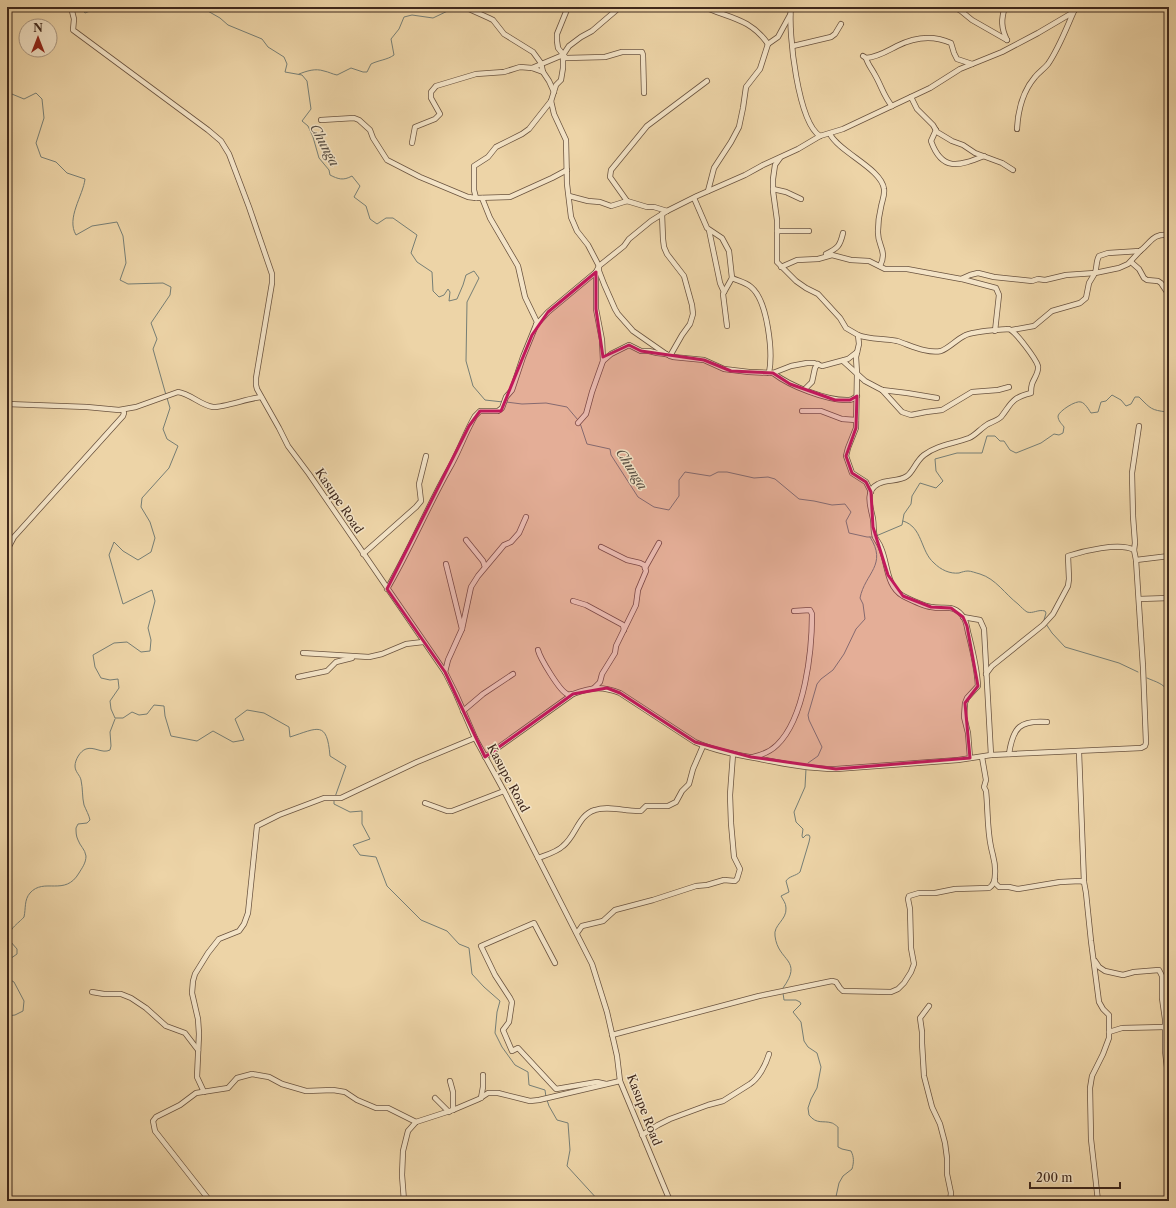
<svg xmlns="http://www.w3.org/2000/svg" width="1176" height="1208" viewBox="0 0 1176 1208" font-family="'Libre Caslon Text',serif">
	<rect width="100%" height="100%" fill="#edd4a7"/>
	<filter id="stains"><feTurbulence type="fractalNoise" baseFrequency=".005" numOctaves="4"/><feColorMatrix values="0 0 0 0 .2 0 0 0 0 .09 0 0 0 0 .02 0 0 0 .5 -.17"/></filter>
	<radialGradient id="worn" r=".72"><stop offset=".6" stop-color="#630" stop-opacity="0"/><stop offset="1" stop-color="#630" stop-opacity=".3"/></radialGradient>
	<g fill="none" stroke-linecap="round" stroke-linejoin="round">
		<g stroke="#767e75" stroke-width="1">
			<polyline points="61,7 63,10 68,7"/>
			<polyline points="80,7 85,13 95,9 95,7"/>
			<path d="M195 7 197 10H206L220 18 228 25 262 39 268 47 284 57 287 64 285 72 302 75 307 81 311 109 302 121 308 126 313 137 319 158 329 170 330 175C338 179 343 181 352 176L360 186 354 197 366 206 370 219 377 224 386 218H393L417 235 411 253 417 262 432 272 433 291 439 297 444 295 448 289 450 292 449 301 457 299 463 285 466 275 474 271 479 278 467 302 466 361 473 386 485 400 503 402"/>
			<path d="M299 74C307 71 315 68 324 71 329 72 332 74 337 75L351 68 363 72H367L371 64C379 60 387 60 394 55L391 39 399 29 404 17 412 15 433 18 456 7"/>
			<path d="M7 92 24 99 36 93 42 99 44 118 36 143 41 157 56 162 67 173 85 179C83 196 66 218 76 235L92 226 117 222 123 236 126 263 120 280 128 284 163 283 171 287 170 295 151 323 157 339 153 349 166 395"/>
			<path d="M167 398 170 408 163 429 167 439 178 446 169 468 142 498 141 507 150 522 155 538 151 552 138 560 123 551 114 542 109 555 123 604 152 590 155 601 148 628 151 640 150 651 141 652 127 642 114 643 93 655 95 667 101 678 110 680 118 679 119 688 110 701 111 709 115 718H123L132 712 139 715 147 714 154 705 164 706 165 716 171 736 197 741 213 731 233 742 244 740 235 719 247 710 264 713 289 727 290 737C318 728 327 720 330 756L346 766 335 797"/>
			<polyline points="506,402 522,404 546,403 567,407 578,420"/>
			<polyline points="580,423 587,444 610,449 611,455 638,497 654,507 669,510 679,496 679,480 685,472 710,476 718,472 727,472 754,478 768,477 775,479 799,499 814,501 832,505 845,504 851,512 846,521 849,533 867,537 873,537"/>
			<path d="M903 521C923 527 920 551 934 563 941 570 950 574 959 573 962 572 965 571 968 571 971 571 976 573 980 574 996 579 1005 594 1018 604 1021 607 1024 610 1027 612 1033 614 1038 609 1045 611L1046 613 1044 620"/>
			<path d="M876 536 902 525 904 514 911 504 912 496 920 483 936 488 943 481 936 471 935 459 957 453H982L987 436H995L1000 441H1004L1010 450 1016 453 1041 443 1054 434 1059 435 1063 433 1064 427C1062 424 1058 421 1058 416 1059 411 1076 400 1081 402 1085 403 1089 410 1091 413L1098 412 1101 402 1106 401 1112 395 1121 400 1126 406 1131 404 1135 397H1139C1151 409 1151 410 1167 412L1169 414"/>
			<polyline points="1046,624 1052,633 1065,647 1119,663 1138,672"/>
			<path d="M1147 678C1156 682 1163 683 1169 692"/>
			<path d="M808 763 818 756 822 747 809 720 808 715 817 684 821 679 833 670 844 654 856 629 865 619 863 604 860 598C865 573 888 565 870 537"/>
			<polyline points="334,800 334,804 350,812 362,811 362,824 370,839 353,845 360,855 376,857 387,886 421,920 447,931 459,944 469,948 472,974 484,987 500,1001 497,1012 495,1033 502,1047 515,1065 528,1072 529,1085 545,1090 546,1097"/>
			<path d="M7 961 17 954V949C15 946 12 944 10 941 5 931 19 923 24 917 26 908 24 900 30 893 44 877 65 897 79 873 82 868 86 863 86 856 85 849 80 846 78 840 76 836 76 832 76 828L78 824 87 823 90 820C89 815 86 810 84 805 82 797 83 789 81 780 80 775 75 772 75 766 75 760 80 751 86 749 94 746 102 754 110 750L111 746 110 732 115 719"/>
			<polyline points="7,978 14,982 24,1001 23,1011 15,1015 7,1016"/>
			<path d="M783 988C804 959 778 962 775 936 773 925 787 920 786 908 786 903 783 900 781 896L789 892 786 881C789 876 796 876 800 872L809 842 810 837 809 835H806L803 838 802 836 803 829 796 822 794 812 805 787 806 769"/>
			<path d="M783 993 784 1000H796L800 1002 801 1004 793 1012 801 1022 804 1041 808 1047 817 1053 821 1067 817 1088 811 1099 808 1108 809 1115C817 1125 823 1120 832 1123 833 1123 838 1127 838 1127V1147L842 1149 851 1151C854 1157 854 1162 852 1169L843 1176 839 1183 835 1201"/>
			<polyline points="547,1100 549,1106 557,1120 568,1123 570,1150 567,1166 599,1201"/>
		</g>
		<g stroke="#6a533f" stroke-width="6">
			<g id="minor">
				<polyline points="71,7 74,19 73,30 208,130 221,141 229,154 249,207 272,274 272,283 256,378 256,385 257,389 279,428 288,446 309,474 445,672 456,694 475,738 504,791 592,964 607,1012 617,1056 620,1081 670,1201"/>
				<polyline points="458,7 460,9 469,9 489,18 493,20 504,34 533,52 541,63 543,72 549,81 554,92"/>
				<polyline points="568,7 557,34 557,41 558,48 566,58 605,57 622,52 642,52 643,55 644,93"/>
				<path d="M704 7C730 18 751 19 768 44L778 37 790 15"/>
				<path d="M791 7C788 33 798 122 820 136"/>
				<polyline points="954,7 961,11 972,20 1007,40"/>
				<path d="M1005 7C1001 19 1001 28 1007 40"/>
				<polyline points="793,46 831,37 835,34 841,24"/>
				<path d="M863 56 866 58C878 57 887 51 897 46 915 37 933 35 951 43L954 53 957 59 972 64"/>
				<path d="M866 58C868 65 872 69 875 75 881 85 884 97 892 106"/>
				<polyline points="532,68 563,55"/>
				<polyline points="911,97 917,109 933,125 937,132 952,141 963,145 975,153 1002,163 1013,170"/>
				<polyline points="551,101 554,114 566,140 567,184 571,217 577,231 588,245 599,266 599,271 604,284 615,309 618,314 633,331 666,354"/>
				<polyline points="321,120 354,118 359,120 370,130 373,138 387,160 420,177 468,197 476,198 510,197 552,178 567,170"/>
				<path d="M1017 129C1018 110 1023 91 1035 77 1039 72 1044 69 1048 64 1059 48 1066 29 1074 11"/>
				<path d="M936 130 931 141C942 172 959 166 984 156"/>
				<path d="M830 134C839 152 882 169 884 189 885 195 882 201 881 207 879 215 878 223 878 231 877 246 888 250 880 266"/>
				<polyline points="412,143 415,127 435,119 440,114 431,98 431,92 436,86 476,74 504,72 520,67 532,68 543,72"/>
				<polyline points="780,158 775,165 773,179 773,191 777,220 777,262 796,281 806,288 818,294 840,318 846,328 858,335 859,344 856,357 857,374 856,428 848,448 846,456 852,473 866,482 871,492"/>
				<polyline points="773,189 786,192 801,199"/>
				<polyline points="708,191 714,168 731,142 739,127 743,108 746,87 760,69 768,44"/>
				<polyline points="569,196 588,201 600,202 611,206 627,201 647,207 654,207 667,211"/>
				<polyline points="476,198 474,190 474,166 488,157 496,147 522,134 529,129 551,101 556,85 561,80 563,68 563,55 569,46 581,37 592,31 620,7"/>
				<polyline points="482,198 490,218 518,266 525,297 537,322 536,325"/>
				<polyline points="694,198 707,228 722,238 729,251 732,278 723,294 727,326"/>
				<polyline points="627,201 610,177 611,170 647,126 707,81"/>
				<polyline points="662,214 663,239 664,247 667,254 684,276 692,305 693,314 690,324 682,335 670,356"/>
				<polyline points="709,230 720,283 724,292"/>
				<polyline points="777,231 809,231"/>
				<path d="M826 254C838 248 840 246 843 233"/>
				<polyline points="1131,262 1139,269 1144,278 1147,280 1158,281 1161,283 1169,295"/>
				<path d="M781 267 797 260 818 259 832 255 851 260 869 261 885 269H907L961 279 970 275 978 273 994 277 1032 281 1038 279 1045 280 1066 275 1095 273C1097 267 1096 261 1099 256L1108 253 1140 251C1151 243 1152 233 1169 235"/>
				<polyline points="596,272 596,309 602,340 603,361"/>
				<path d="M732 278C738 281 745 282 751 287 768 301 773 353 769 373"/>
				<polyline points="962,279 996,288 999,295 995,331"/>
				<polyline points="1012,330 1034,326 1052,311 1080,303 1086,298 1089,283 1095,273 1119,268 1128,264 1140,251"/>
				<path d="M858 335C870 340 884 338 897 341 910 345 927 354 941 351 949 348 956 340 964 336 972 331 999 330 1009 329 1016 332 1036 359 1038 366 1039 373 1034 378 1032 384 1031 387 1031 390 1031 393 1011 398 1012 403 1001 417 998 420 992 422 988 424 981 428 976 435 969 438 953 444 937 445 924 455 916 461 913 472 907 476 899 482 887 479 878 484 864 491 871 508 873 519 874 525 873 531 875 537 877 541 880 544 881 548 888 564 886 586 903 596 911 600 923 606 931 607 945 610 954 603 964 618 967 623 967 630 969 636 973 652 977 669 978 686L967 698 965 703 964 717 968 733 970 758"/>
				<polyline points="843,361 865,381 882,390 907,393 937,398"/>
				<path d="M773 373C790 386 827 401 849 400 852 400 854 398 857 396"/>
				<polyline points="805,389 812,382 815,368 818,364"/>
				<polyline points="882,390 902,412 911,415 926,412 942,410 972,392 998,390 1009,387"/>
				<path d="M7 404 87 407 119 410 136 407 178 392C191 394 200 405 213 407 221 408 250 398 261 397"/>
				<polyline points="802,411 821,411 842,419 856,420"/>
				<polyline points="578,423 586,414 592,392 603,361 611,354 629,345 641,351 649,351 657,353 666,354 673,357 704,360 724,369 749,372 773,373 791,366 807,363 814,363 822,366 848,359 857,352"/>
				<polyline points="466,540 483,561 485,567"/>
				<polyline points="7,550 14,537 123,416 124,413 123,410"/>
				<polyline points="1134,550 1135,543 1133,516 1132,473 1139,426"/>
				<polyline points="363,554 416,507 421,501 419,484 426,456"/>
				<polyline points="1136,560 1169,556"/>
				<polyline points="645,568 659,543"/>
				<path d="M387 589C410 550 427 508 449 469 459 452 465 433 475 416L480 411H498L502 408 506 397 512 390 523 357 536 325 548 312 596 272 599 266 624 246 629 239 651 221 667 211 697 196 745 175 763 165 798 149 820 136 843 129 930 88 960 69 1002 52 1038 33 1072 13 1078 7"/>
				<polyline points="1139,599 1169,598"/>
				<polyline points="573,601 586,605 623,625 624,630"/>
				<polyline points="963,617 980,620 984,629 991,755"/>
				<polyline points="462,629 471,587 478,576 504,545 511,542 519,533 526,517"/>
				<path d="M538 650C540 658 559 690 567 694 569 695 571 694 573 694"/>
				<polyline points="303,653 369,657 382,654 406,644 423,642"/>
				<polyline points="445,672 448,660 462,629 446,564"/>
				<polyline points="298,677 327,671 336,662 352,658"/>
				<polyline points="594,688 600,682 602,674 615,653 616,646 636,605 638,590 646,571 644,565 640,563 627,560 601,547"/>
				<polyline points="463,711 483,694 513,674"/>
				<polyline points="1079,752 1084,882"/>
				<path d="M1009 754C1013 727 1020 720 1047 722"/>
				<path d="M485 757 573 694C592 687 602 686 620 693L695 742C715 751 738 755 760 759 785 764 810 769 836 769L958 760 991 755 1141 748 1145 746 1146 743 1143 667 1136 560 1134 550C1120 542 1083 551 1068 556L1069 579 1068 586 1053 614 1043 625 992 666 986 674"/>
				<path d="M753 757C762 755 770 752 777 745 805 718 812 651 812 614L810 610 794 611"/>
				<polyline points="425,803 447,811 452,811 504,791"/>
				<path d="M538 858C546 855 557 852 563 846 576 836 578 815 595 810 609 805 626 812 641 811L646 806H668L676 802 682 791 689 784 693 769 703 746"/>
				<polyline points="995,880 995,883 999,887 1009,887 1018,889 1060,882 1080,881 1084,882 1086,893 1091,941 1099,1002 1103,1009 1109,1015 1109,1038 1103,1054 1092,1076 1090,1088 1091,1139 1098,1201"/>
				<polyline points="577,933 582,926 603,921 615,910 653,900 696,886 707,885 724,880 735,881 737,879 740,869 734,857 731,823 730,795 733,754"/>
				<polyline points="1095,961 1099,967 1105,971 1123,975 1134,972 1159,970 1162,976 1162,998 1165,1019 1165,1051 1169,1084"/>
				<polyline points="555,963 534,923 481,946 495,975 510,998 512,1002 509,1022 503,1030 512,1051 518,1048 556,1089 597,1082 606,1084"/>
				<polyline points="92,992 104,994 121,994 131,998 146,1008 166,1026 185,1033 198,1050"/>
				<polyline points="929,1006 920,1018 922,1032 922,1043 924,1076 932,1107 940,1124 945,1143 947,1158 947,1174 951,1193 950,1201"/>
				<polyline points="1109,1032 1122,1028 1165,1027"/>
				<path d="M612 1035 759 996 832 981 836 982 840 988 843 991 891 992 898 989 904 983 911 972 914 964 911 948 910 909 908 899 909 896 919 893H935L955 889 989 888C994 885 995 879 995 874 996 863 993 857 991 847 987 829 988 809 986 791L984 787 986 780 982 757"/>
				<polyline points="450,1081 453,1092 453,1110"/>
				<polyline points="204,1092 197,1077 199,1034 198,1019 192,993 193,981 195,974 208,953 219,939 239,931 244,924 248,913 257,826 279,815 324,798 341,798 417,762 475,738"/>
				<polyline points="435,1098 449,1112"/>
				<polyline points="481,1098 483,1087 483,1075"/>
				<path d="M642 1135 658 1125 670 1119 708 1105 723 1101 750 1084C759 1078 766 1064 769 1054"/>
				<polyline points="210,1201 155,1131 153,1121 156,1117 180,1105 196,1093 228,1088 237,1078 252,1074 269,1077 282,1084 306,1091 333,1090 345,1092 357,1100 376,1108 388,1108 416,1122"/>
				<polyline points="404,1201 402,1175 403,1151 408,1131 416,1122 453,1110 479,1099 488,1093 498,1093 530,1101 539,1100 620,1081"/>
			</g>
		</g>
		<use href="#minor" stroke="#f3e3c6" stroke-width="4.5"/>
	</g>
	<path fill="#c2185b" fill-opacity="0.2" stroke="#c2185b" stroke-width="3" stroke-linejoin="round" d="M596 272V309L603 357 629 345 641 351 704 360 731 371 773 373 790 384 835 400H850L857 396 856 428 846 456 852 473 866 482 871 492 873 527 888 575 903 596 931 607 951 608 963 617 967 626 978 686 965 703 970 758 836 769 751 757 695 742 620 693 607 688 573 694 485 757 445 672 387 589 469 426 480 411H501L532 335 548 312Z"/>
	<g text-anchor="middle" stroke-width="3" stroke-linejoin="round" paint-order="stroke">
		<g font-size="12" fill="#3f281c" stroke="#f3e3c6">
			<text transform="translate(339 501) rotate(56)" y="4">Kasupe Road</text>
			<text transform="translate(508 778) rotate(62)" y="4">Kasupe Road</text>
			<text transform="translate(644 1110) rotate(69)" y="4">Kasupe Road</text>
		</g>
		<g font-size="13" font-style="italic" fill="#564c41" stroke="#f3e3c6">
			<text transform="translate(325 145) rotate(62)" y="5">Chunga</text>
			<text transform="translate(632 469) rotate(58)" y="5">Chunga</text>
		</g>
	</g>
	<rect width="1176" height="1208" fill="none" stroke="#edd4a7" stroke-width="24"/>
	<rect x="8" y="8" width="1160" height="1192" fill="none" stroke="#3f281c" stroke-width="2"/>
	<rect x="12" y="12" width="1152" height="1184" fill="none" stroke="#3f281c"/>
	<g transform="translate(38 38)"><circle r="19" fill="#f3e3c6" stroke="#ab9882"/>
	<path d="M0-3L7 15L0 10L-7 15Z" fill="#8f2418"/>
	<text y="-6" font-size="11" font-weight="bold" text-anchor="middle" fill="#3f281c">N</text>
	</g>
	<path d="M1030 1182v6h90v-6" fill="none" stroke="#3f281c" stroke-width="2"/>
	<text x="1036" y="1182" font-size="12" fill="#3f281c" stroke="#f3e3c6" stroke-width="3" paint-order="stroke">200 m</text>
	<rect width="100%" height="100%" filter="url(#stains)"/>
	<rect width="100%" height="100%" fill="url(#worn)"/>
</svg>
